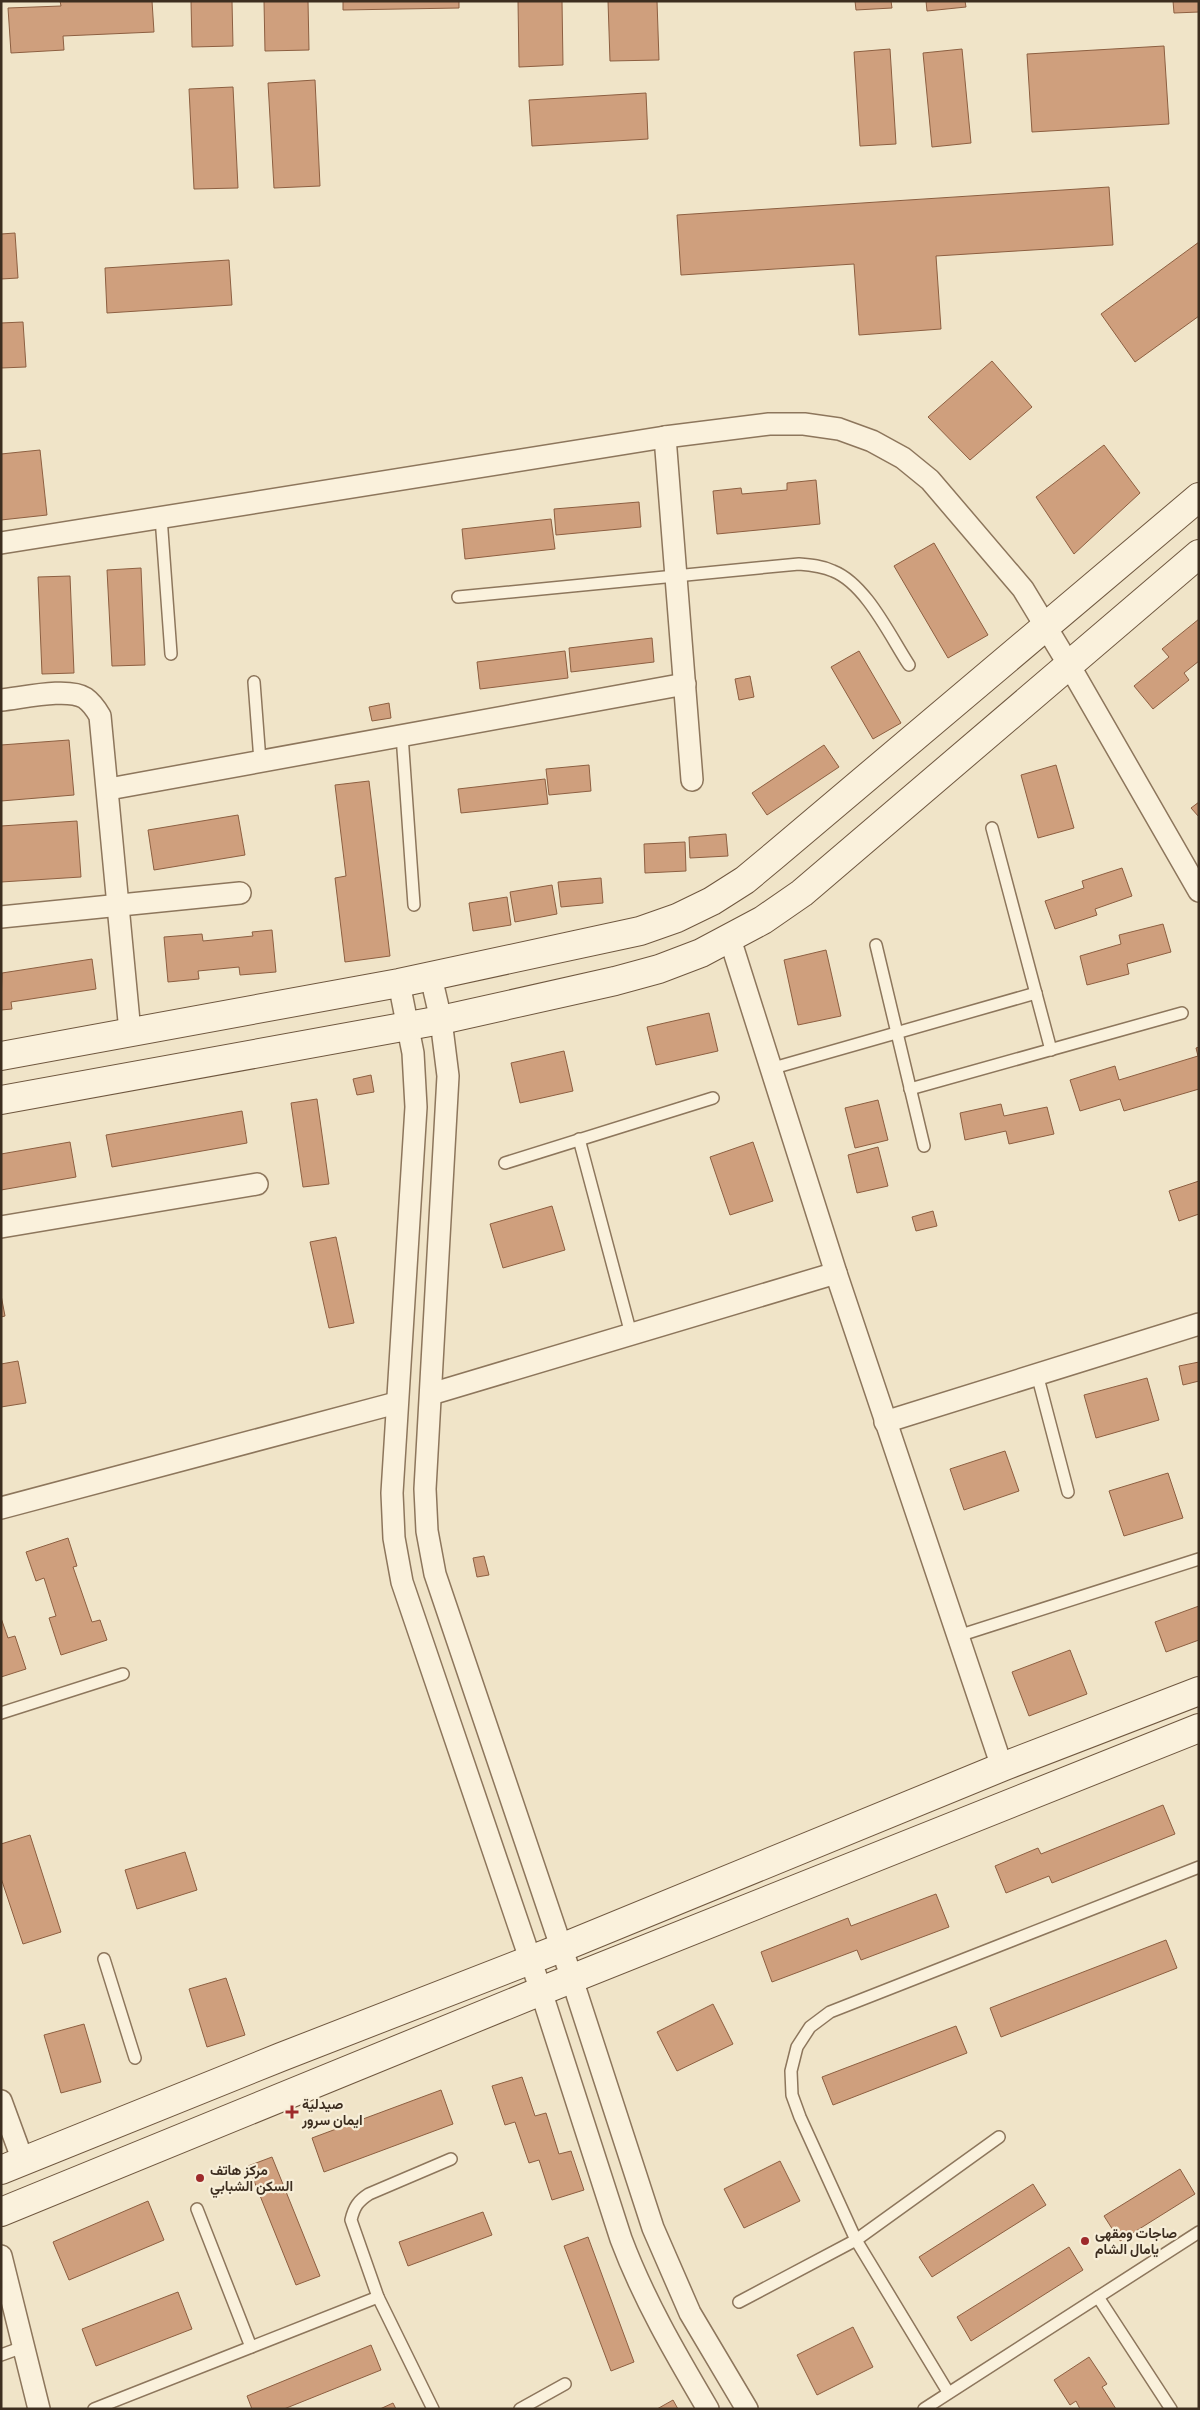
<svg xmlns="http://www.w3.org/2000/svg" width="1200" height="2410" viewBox="0 0 1200 2410" font-family="Literata,Vazirmatn,serif">
	<rect width="100%" height="100%" fill="#f0e4c8"/>
	<g fill="#cf9f7d" stroke="#8d5f41">
		<polygon points="60,1 152,1 154,32 63,36 64,50 11,53 8,8 61,6"/>
		<polygon points="191,1 232,1 233,46 192,47"/>
		<polygon points="264,1 308,1 309,50 265,51"/>
		<polygon points="343,1 459,1 459,8 343,10"/>
		<polygon points="518,1 562,1 563,65 519,67"/>
		<polygon points="608,1 657,1 659,60 610,61"/>
		<polygon points="855,1 891,1 892,8 856,10"/>
		<polygon points="926,1 965,1 966,7 927,11"/>
		<polygon points="1173,1 1199,1 1199,12 1174,13"/>
		<polygon points="1164,46 1169,124 1032,132 1027,54"/>
		<polygon points="890,49 896,144 860,146 854,52"/>
		<polygon points="962,49 971,143 932,147 923,53"/>
		<polygon points="315,80 320,186 274,188 268,83"/>
		<polygon points="233,87 238,188 194,189 189,89"/>
		<polygon points="646,93 648,139 532,146 529,100"/>
		<polygon points="1109,187 1113,245 936,256 941,329 859,335 854,264 681,275 677,215"/>
		<polygon points="15,233 18,278 1,279 1,234"/>
		<polygon points="1199,242 1199,316 1135,362 1101,314"/>
		<polygon points="229,260 232,305 107,313 105,268"/>
		<polygon points="23,322 26,367 1,368 1,323"/>
		<polygon points="992,361 1032,407 970,460 928,417"/>
		<polygon points="1104,445 1140,493 1074,554 1036,497"/>
		<polygon points="40,450 47,515 1,520 1,454"/>
		<polygon points="816,480 820,524 717,534 713,491 741,488 742,494 787,490 787,483"/>
		<polygon points="639,502 641,527 556,535 554,509"/>
		<polygon points="551,519 555,549 465,559 462,529"/>
		<polygon points="934,543 988,635 948,658 894,566"/>
		<polygon points="141,568 145,665 112,666 107,570"/>
		<polygon points="70,576 74,673 42,674 38,577"/>
		<polygon points="1199,619 1199,661 1184,673 1189,680 1153,709 1134,686 1169,657 1162,649"/>
		<polygon points="652,638 654,662 571,672 569,648"/>
		<polygon points="565,651 568,678 480,689 477,662"/>
		<polygon points="859,651 901,723 873,739 831,667"/>
		<polygon points="750,676 754,697 739,700 735,679"/>
		<polygon points="389,703 391,718 372,721 369,707"/>
		<polygon points="69,740 74,795 1,801 1,745"/>
		<polygon points="824,745 839,767 767,815 752,793"/>
		<polygon points="589,765 591,791 549,795 546,769"/>
		<polygon points="1056,765 1074,828 1038,838 1021,775"/>
		<polygon points="545,779 548,804 461,813 458,789"/>
		<polygon points="369,781 390,956 345,962 335,878 346,876 335,785"/>
		<polygon points="1199,802 1199,817 1191,808"/>
		<polygon points="238,815 245,855 154,870 148,830"/>
		<polygon points="77,821 81,877 1,882 1,826"/>
		<polygon points="726,834 728,856 690,858 689,837"/>
		<polygon points="685,842 686,871 645,873 644,844"/>
		<polygon points="1122,868 1132,896 1095,909 1097,915 1055,929 1045,901 1084,888 1082,881"/>
		<polygon points="601,878 603,903 561,907 558,882"/>
		<polygon points="552,885 557,914 515,922 510,892"/>
		<polygon points="507,897 511,925 473,931 469,903"/>
		<polygon points="1163,924 1171,952 1127,964 1129,974 1087,985 1080,956 1121,944 1119,935"/>
		<polygon points="272,930 276,972 240,975 239,967 198,971 199,979 168,982 164,937 202,934 203,941 253,936 252,932"/>
		<polygon points="826,950 841,1016 798,1025 784,960"/>
		<polygon points="92,959 96,989 11,1002 12,1009 1,1010 2,973"/>
		<polygon points="709,1013 718,1051 656,1065 647,1027"/>
		<polygon points="1199,1047 1199,1089 1124,1111 1120,1099 1080,1111 1070,1080 1115,1066 1119,1080 1198,1056 1196,1048"/>
		<polygon points="564,1051 573,1091 520,1103 511,1063"/>
		<polygon points="371,1075 374,1092 357,1095 353,1079"/>
		<polygon points="317,1099 329,1184 303,1187 291,1103"/>
		<polygon points="878,1100 888,1140 855,1148 845,1108"/>
		<polygon points="1001,1104 1004,1116 1047,1107 1054,1134 1009,1144 1006,1131 965,1140 960,1113"/>
		<polygon points="242,1111 247,1143 112,1167 106,1135"/>
		<polygon points="70,1142 76,1177 1,1190 1,1154"/>
		<polygon points="753,1142 773,1201 730,1215 710,1157"/>
		<polygon points="878,1147 888,1186 857,1193 848,1155"/>
		<polygon points="1199,1181 1199,1214 1179,1221 1169,1191"/>
		<polygon points="552,1206 565,1250 503,1268 490,1224"/>
		<polygon points="933,1211 937,1226 916,1231 912,1217"/>
		<polygon points="336,1237 354,1323 329,1328 310,1242"/>
		<polygon points="1,1295 5,1316 1,1317"/>
		<polygon points="18,1361 26,1403 1,1407 1,1364"/>
		<polygon points="1199,1362 1199,1381 1183,1385 1179,1366"/>
		<polygon points="1147,1378 1159,1420 1096,1438 1084,1395"/>
		<polygon points="1005,1451 1019,1491 964,1510 950,1469"/>
		<polygon points="1168,1473 1183,1518 1124,1536 1109,1491"/>
		<polygon points="68,1538 77,1566 73,1567 92,1622 100,1620 107,1640 61,1655 49,1618 56,1616 44,1578 36,1581 26,1552"/>
		<polygon points="484,1556 489,1575 477,1577 473,1558"/>
		<polygon points="1199,1606 1199,1640 1166,1652 1155,1622"/>
		<polygon points="1,1618 8,1638 15,1636 26,1669 1,1677"/>
		<polygon points="1070,1650 1087,1694 1029,1716 1012,1672"/>
		<polygon points="1163,1805 1175,1834 1052,1883 1049,1876 1006,1893 995,1866 1038,1848 1041,1854"/>
		<polygon points="30,1835 61,1932 23,1944 1,1878 1,1844"/>
		<polygon points="185,1852 197,1890 137,1909 125,1870"/>
		<polygon points="936,1894 949,1927 861,1960 857,1950 772,1982 761,1952 848,1918 851,1926"/>
		<polygon points="1166,1940 1177,1968 1001,2037 990,2008"/>
		<polygon points="226,1978 245,2035 207,2047 189,1989"/>
		<polygon points="713,2004 733,2044 677,2071 657,2032"/>
		<polygon points="84,2024 101,2082 61,2093 44,2035"/>
		<polygon points="956,2026 967,2053 833,2105 822,2077"/>
		<polygon points="522,2077 535,2116 546,2113 559,2154 571,2151 584,2190 552,2200 539,2160 529,2163 515,2122 505,2125 492,2086"/>
		<polygon points="441,2090 453,2124 324,2172 312,2138"/>
		<polygon points="272,2157 320,2276 296,2285 248,2166"/>
		<polygon points="780,2161 800,2201 744,2228 724,2189"/>
		<polygon points="1180,2169 1195,2194 1120,2241 1104,2216"/>
		<polygon points="1033,2184 1046,2205 932,2277 919,2257"/>
		<polygon points="148,2201 164,2240 69,2280 53,2242"/>
		<polygon points="483,2212 492,2235 408,2266 399,2242"/>
		<polygon points="588,2237 634,2362 611,2371 564,2246"/>
		<polygon points="1069,2247 1083,2270 971,2341 957,2317"/>
		<polygon points="178,2292 192,2329 96,2366 82,2329"/>
		<polygon points="853,2327 873,2367 817,2395 797,2355"/>
		<polygon points="371,2345 381,2370 284,2409 252,2409 247,2396"/>
		<polygon points="1089,2357 1107,2384 1102,2387 1116,2409 1080,2409 1076,2401 1070,2405 1054,2380"/>
		<polygon points="673,2400 678,2409 657,2409"/>
		<polygon points="393,2403 396,2409 380,2409"/>
	</g>
	<g fill="none" stroke-linecap="round" stroke-linejoin="round">
		<g stroke="#8d765c" stroke-width="14">
			<g id="lane">
				<polyline points="161,517 171,654"/>
				<path d="M458 597 799 564C811 565 822 566 833 571 866 584 890 636 909 665"/>
				<polyline points="254,682 260,761"/>
				<polyline points="402,735 414,905"/>
				<polyline points="992,828 1051,1050"/>
				<polyline points="876,945 924,1146"/>
				<polyline points="770,1069 1036,993"/>
				<polyline points="910,1089 1182,1013"/>
				<polyline points="579,1139 631,1334"/>
				<polyline points="505,1163 713,1098"/>
				<polyline points="1037,1374 1068,1492"/>
				<polyline points="958,1636 1199,1559"/>
				<polyline points="1,1713 123,1674"/>
				<polyline points="104,1959 135,2058"/>
				<polyline points="197,2209 251,2347"/>
				<polyline points="1098,2297 1171,2409"/>
				<polyline points="739,2302 856,2240 999,2137"/>
				<polyline points="1,2355 23,2347"/>
				<polyline points="948,2392 856,2240 800,2117 792,2095 791,2071 797,2047 810,2027 830,2012 1199,1867"/>
				<polyline points="94,2409 378,2297"/>
				<path d="M433 2409 378 2297 351 2220C354 2207 358 2201 369 2194L451 2159"/>
				<polyline points="520,2409 565,2384"/>
				<polyline points="924,2409 1199,2232"/>
			</g>
		</g>
		<g stroke="#8d765c" stroke-width="24">
			<g id="street">
				<polyline points="665,437 692,780"/>
				<polyline points="1,543 665,437 769,424 804,424 839,429 872,441 903,458 930,480 1023,589 1069,665 1199,891"/>
				<path d="M1 700C22 698 68 687 85 698 92 703 96 709 100 716L130 1032"/>
				<polyline points="109,789 685,684"/>
				<polyline points="1,917 240,893"/>
				<polyline points="730,939 836,1273 1002,1767"/>
				<polyline points="431,977 441,1020 448,1076 425,1489 427,1531 435,1574 572,1979 653,2228 690,2313 747,2409"/>
				<path d="M399 983 413 1053 416 1107 392 1493 394 1538 402 1582 541 1991 621 2239C644 2300 675 2353 708 2409"/>
				<polyline points="1,1227 257,1184"/>
				<polyline points="431,1394 836,1273"/>
				<polyline points="885,1422 1199,1324"/>
				<polyline points="1,1508 396,1403"/>
				<polyline points="1,2101 23,2161"/>
				<polyline points="1,2256 39,2409"/>
			</g>
		</g>
		<g stroke="#6f573f" stroke-width="30">
			<g id="secondary">
				<polyline points="1,1056 399,983 640,931 677,918 712,901 745,880 775,855 1199,497"/>
				<polyline points="1,1100 441,1020 615,981 659,969 701,953 763,920 802,893 1199,554"/>
				<polyline points="1,2170 281,2057 561,1948 1002,1767 1199,1691"/>
				<polyline points="1,2212 541,1991 1199,1728"/>
			</g>
		</g>
		<use href="#lane" stroke="#faf1dc" stroke-width="11"/>
		<use href="#street" stroke="#faf1dc" stroke-width="21"/>
		<use href="#secondary" stroke="#faf1dc" stroke-width="28"/>
	</g>
	<g fill="#9e2a2b" stroke="#f7eed8" stroke-width="2">
		<path d="M289.5 2104.5h5v5h5v5h-5v5h-5v-5h-5v-5h5z"/>
		<circle cx="200" cy="2178" r="5"/>
		<circle cx="1085" cy="2241" r="5"/>
	</g>
	<g text-anchor="middle" stroke-width="4.5" stroke-linejoin="round" paint-order="stroke">
		<g font-size="14" font-weight="bold" fill="#3d2e20" stroke="#f7eed8" text-anchor="start">
			<text x="302" y="2109">صيدلية<tspan x="302" dy="16">ايمان سرور</tspan></text>
			<text x="210" y="2175">مركز هاتف<tspan x="210" dy="16">السكن الشبابي</tspan></text>
			<text x="1095" y="2238">صاجات ومقهى<tspan x="1095" dy="16">يامال الشام</tspan></text>
		</g>
	</g>
	<rect width="1200" height="2410" fill="none" stroke="#3d2e20" stroke-width="5"/>
</svg>
